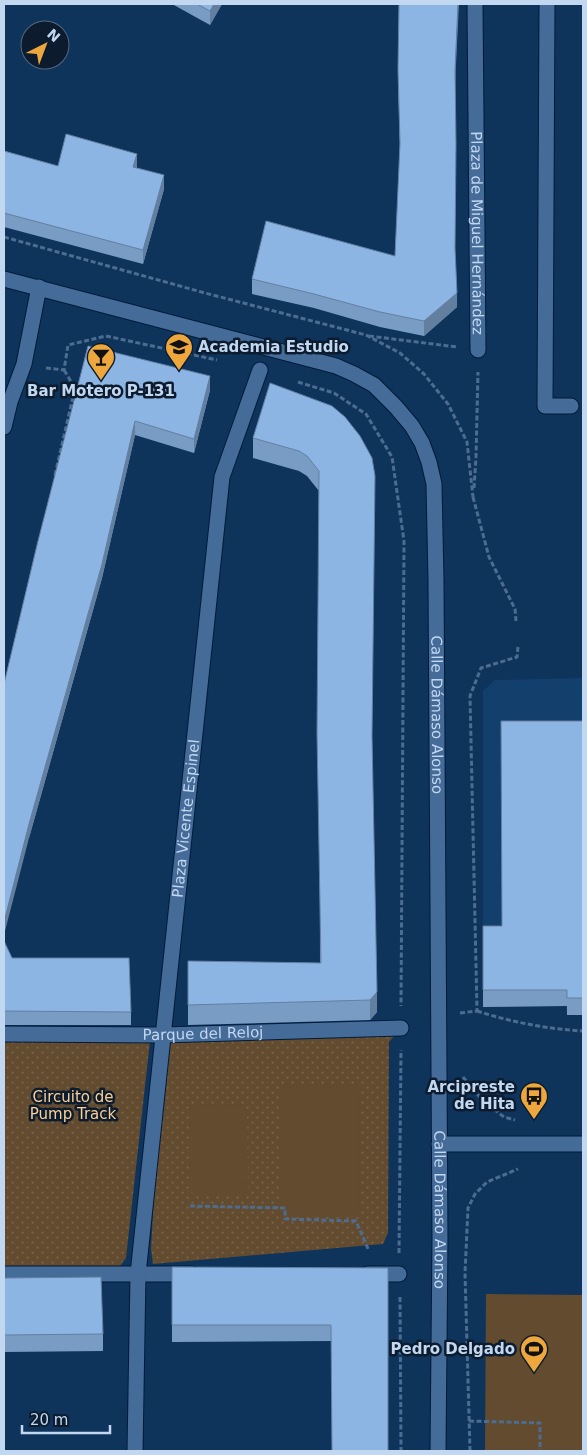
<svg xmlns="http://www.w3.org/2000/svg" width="587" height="1455" viewBox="0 0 587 1455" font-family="'DejaVu Sans',sans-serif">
	<defs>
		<pattern id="grass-dots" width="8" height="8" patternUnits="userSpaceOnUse" patternTransform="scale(1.25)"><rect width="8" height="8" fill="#624b2e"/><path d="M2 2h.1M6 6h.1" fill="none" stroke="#77644d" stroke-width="1.8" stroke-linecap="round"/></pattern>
	</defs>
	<rect width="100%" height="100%" fill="#0e345c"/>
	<polygon fill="#133f6c" points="583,678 583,1015 567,1015 566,1006 483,1007 483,691 495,680"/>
	<g fill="url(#grass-dots)">
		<polygon points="401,1028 389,1042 388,1233 383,1244 153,1264 151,1249 163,1035"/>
		<polygon points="4,1034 150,1041 126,1258 114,1274 4,1274"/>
	</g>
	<g fill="#624b2e">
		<polygon points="281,1084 360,1085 359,1217 281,1217"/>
		<polygon points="242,1105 247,1110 248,1190 243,1196 196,1196 189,1190 189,1112 195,1106"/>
		<polygon points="486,1294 583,1295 583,1451 485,1451"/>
	</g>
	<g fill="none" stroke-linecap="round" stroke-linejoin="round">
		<g stroke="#011b39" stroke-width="17">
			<g id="minor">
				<path id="s1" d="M475 4 478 350"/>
				<polyline points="547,4 545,406 571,406"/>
				<path id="s2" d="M4 279 336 366 354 374 374 385 396 407 412 426 422 443 429 462 434 484 436 581 440 1238 438 1451"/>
				<polyline points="4,427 10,402 24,364 39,287"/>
				<path id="s3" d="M4 1034 163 1035 401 1028"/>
				<polyline points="439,1144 583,1144"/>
				<polyline points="4,1274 192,1274"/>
				<polyline points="368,1274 399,1274"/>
				<path id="s4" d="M135 1451 138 1274 222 477 260 370"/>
			</g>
		</g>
		<g stroke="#4d6d90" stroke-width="3" stroke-dasharray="5 2.5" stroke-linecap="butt">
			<polyline points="4,237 205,293 366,335 400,353 424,374 448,404 467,442 473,497"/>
			<polyline points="369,336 457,347"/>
			<polyline points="46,368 64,370 68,345 106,336 217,360"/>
			<polyline points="298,382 334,393 366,414 392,457 404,541 401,1006"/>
			<polyline points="55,475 75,388 64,370"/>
			<polyline points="474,488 476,457 478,372"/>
			<polyline points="473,497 489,557 515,609 516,621"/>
			<path d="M477 1011C511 1022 547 1029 583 1031"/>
			<polyline points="460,1013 477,1011 470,696 481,668 517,657 518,647"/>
			<polyline points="463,1077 483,1101 504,1117 515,1120"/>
			<polyline points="190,1206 285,1208 285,1219 356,1221 369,1251"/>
			<polyline points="399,1253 401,1050"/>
			<polyline points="400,1297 401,1451"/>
			<polyline points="469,1421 540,1423 540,1451"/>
			<polyline points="470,1451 465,1273 468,1208 475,1194 487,1182 518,1169"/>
		</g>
		<use href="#minor" stroke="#456b98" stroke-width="15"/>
	</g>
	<g fill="#799cc4">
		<polygon points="172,4 222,4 210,25"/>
		<polygon points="399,4 455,81 455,251 457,307 424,336 380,327 314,308 252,294 252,279 395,256 400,149 398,83"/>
		<polygon points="4,151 58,166 137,168 164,189 143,264 4,227"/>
		<polygon points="88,346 210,390 194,453 135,435 102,578 29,838"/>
		<polygon points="332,406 372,744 377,1012 370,1020 188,1025 188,961 320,963 319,491 307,476 299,471 253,458 253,438"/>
		<polygon points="583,721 583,1015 567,1015 567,1006 483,1007 483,926 502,926"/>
		<polygon points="4,941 12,958 131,1012 131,1025 4,1025"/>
		<polygon points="172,1267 388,1268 331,1341 172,1342"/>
		<polygon points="4,1278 103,1334 103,1351 4,1352"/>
	</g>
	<g fill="#637fa0">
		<polygon points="214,4 222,4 210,25 210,11"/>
		<polygon points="458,4 459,4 455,85 455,70"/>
		<polygon points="137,154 137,168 133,167"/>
		<polygon points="164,175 164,189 143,264 143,250"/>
		<polygon points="457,293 457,307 424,336 424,321"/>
		<polygon points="210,376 210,390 194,453 194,439"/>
		<polygon points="135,421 135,435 102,578 29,838 4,935 4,922 29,824"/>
		<polygon points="377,992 377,1012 370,1020 370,1000"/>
	</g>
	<g fill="#8db5e4" stroke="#637fa0">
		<polygon points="197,4 214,4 210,11"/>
		<polygon points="399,4 458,4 455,70 456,144 455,248 457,293 424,321 380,312 314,294 252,279 266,221 395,256 400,143 398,69"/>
		<polygon points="66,134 137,154 133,167 164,175 143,250 4,213 4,151 58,166"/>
		<polygon points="88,346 210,376 194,439 135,421 102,564 29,824 4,922 4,684 37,545"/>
		<polygon points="270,383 332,406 345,417 360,436 372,458 375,476 372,736 377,992 370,1000 188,1005 188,961 321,963 317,733 319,471 307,456 299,451 253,438"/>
		<polygon points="501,721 583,721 583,998 567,998 567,990 483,990 483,926 502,926"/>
		<polygon points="4,941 12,958 129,958 131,1012 4,1011"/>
		<polygon points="172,1267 388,1268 388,1451 332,1451 331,1325 172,1325"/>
		<polygon points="101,1277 103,1334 4,1335 4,1278"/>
	</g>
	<defs>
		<g id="school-pin" transform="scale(1.4375)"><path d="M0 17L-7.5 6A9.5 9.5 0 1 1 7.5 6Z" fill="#eea73d" stroke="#0c1c2e"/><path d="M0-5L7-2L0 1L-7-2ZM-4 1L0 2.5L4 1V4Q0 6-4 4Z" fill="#111"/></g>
		<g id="bar-pin" transform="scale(1.4375)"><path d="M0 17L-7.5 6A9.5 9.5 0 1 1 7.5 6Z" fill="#eea73d" stroke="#0c1c2e"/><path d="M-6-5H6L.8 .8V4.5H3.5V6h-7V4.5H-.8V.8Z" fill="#111"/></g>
		<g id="bus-pin" transform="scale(1.4375)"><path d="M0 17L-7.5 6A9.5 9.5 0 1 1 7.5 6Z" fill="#eea73d" stroke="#0c1c2e"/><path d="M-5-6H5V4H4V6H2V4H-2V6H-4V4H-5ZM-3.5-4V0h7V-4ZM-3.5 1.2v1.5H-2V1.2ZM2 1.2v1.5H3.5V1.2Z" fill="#111"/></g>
		<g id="stadium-pin" transform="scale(1.4375)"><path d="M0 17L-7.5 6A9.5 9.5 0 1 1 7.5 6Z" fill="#eea73d" stroke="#0c1c2e"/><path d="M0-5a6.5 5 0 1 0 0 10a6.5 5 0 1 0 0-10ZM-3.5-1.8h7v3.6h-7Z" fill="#111"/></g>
	</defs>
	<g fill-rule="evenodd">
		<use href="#school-pin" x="179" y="347"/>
		<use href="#bar-pin" x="101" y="357"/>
		<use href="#bus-pin" x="534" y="1096"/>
		<use href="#stadium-pin" x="534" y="1349"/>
	</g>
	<g text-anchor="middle" stroke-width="5" stroke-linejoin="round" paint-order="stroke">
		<g font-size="15" fill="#c2d7f0" stroke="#0c1c2e">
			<text dy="5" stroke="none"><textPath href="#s1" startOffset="229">Plaza de Miguel Hernández</textPath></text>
			<text dy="5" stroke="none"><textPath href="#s2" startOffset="735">Calle Dámaso Alonso</textPath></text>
			<text dy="5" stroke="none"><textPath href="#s4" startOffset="635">Plaza Vicente Espinel</textPath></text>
			<text dy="5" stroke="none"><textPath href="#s3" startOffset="199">Parque del Reloj</textPath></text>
			<text dy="5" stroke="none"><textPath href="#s2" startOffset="1230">Calle Dámaso Alonso</textPath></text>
		</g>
		<g font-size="15" font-weight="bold" fill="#c2d7f0" stroke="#0c1c2e" text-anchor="end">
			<text x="198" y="352" text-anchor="start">Academia Estudio</text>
			<text x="101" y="396" text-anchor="middle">Bar Motero P-131</text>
			<text x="515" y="1092">Arcipreste<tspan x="515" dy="17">de Hita</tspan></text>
			<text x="515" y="1354">Pedro Delgado</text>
		</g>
		<g font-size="15" fill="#fbce95" stroke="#0c1c2e">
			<text x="73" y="1102">Circuito de<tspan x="73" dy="17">Pump Track</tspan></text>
		</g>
	</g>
	<rect width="587" height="1455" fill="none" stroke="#c2d7f0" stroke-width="10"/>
	<g transform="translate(45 45) rotate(42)"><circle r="24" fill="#0c1c2e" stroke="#55677c"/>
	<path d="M0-4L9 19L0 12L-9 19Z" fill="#eea73d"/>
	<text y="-8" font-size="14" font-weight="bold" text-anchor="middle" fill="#c2d7f0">N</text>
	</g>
	<path d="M22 1425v8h88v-8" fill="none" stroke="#c2d7f0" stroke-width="2.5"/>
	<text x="30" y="1425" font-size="15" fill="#c2d7f0" stroke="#0c1c2e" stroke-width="4" paint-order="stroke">20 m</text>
</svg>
